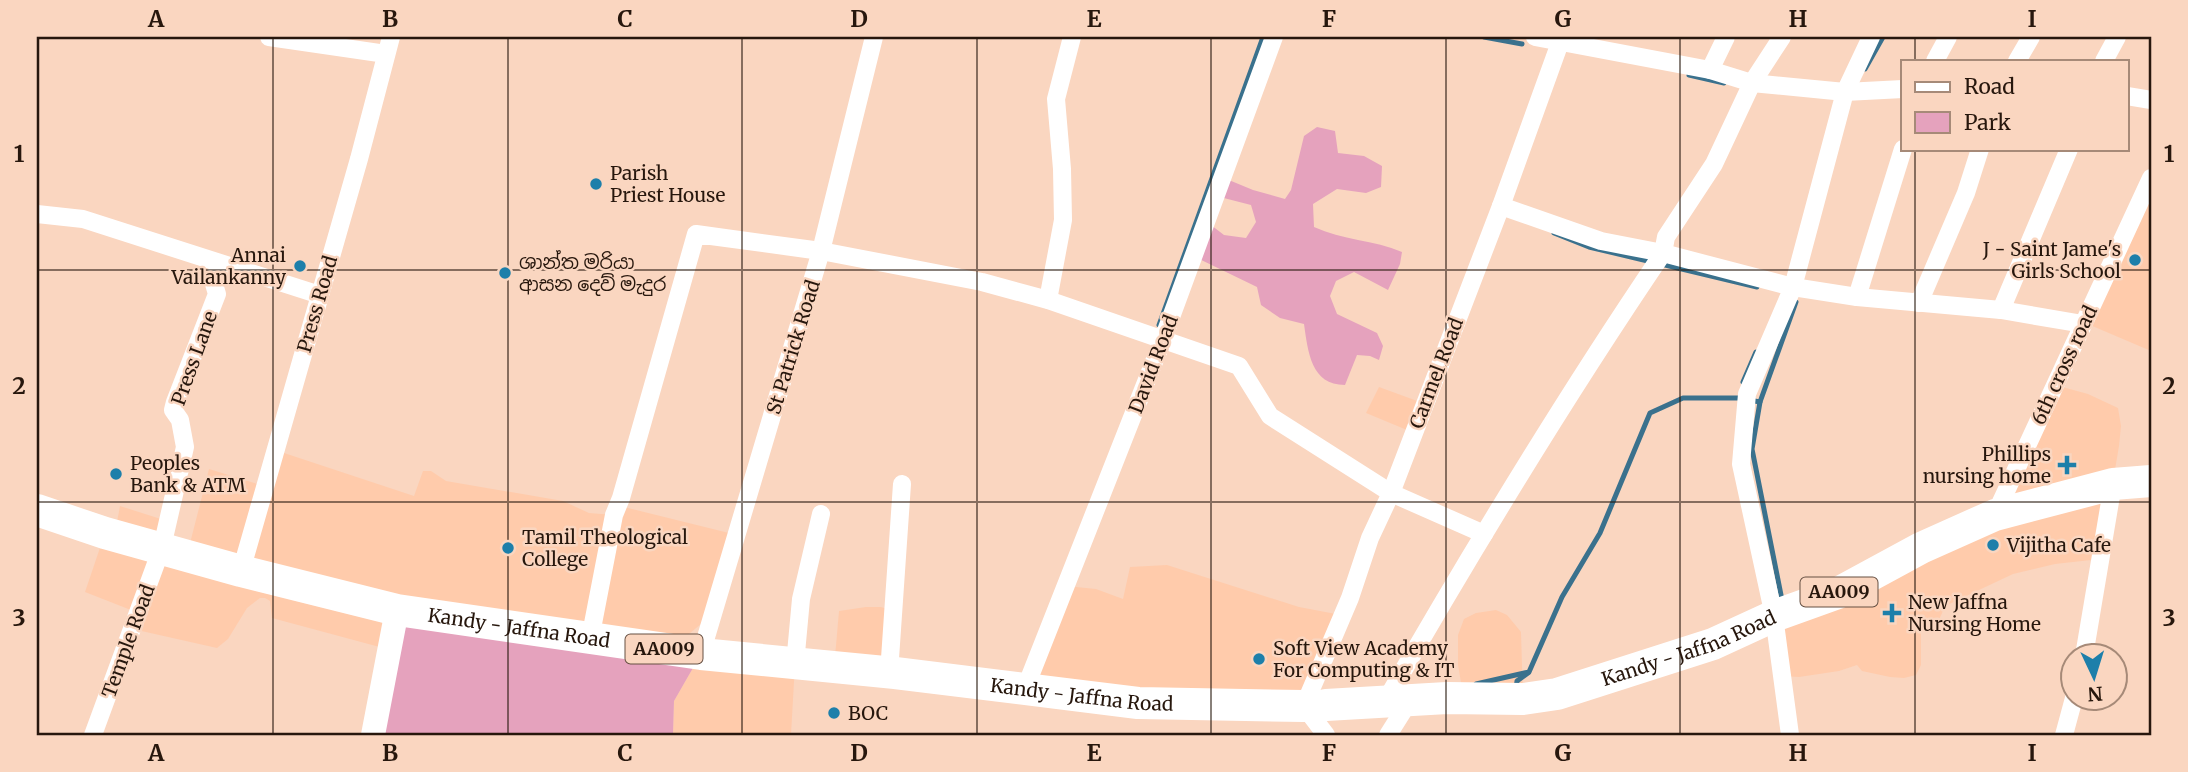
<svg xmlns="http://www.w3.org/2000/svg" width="2188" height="772" viewBox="0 0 2188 772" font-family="Merriweather,'Noto Sans Sinhala',serif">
	<rect width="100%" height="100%" fill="#fad6c0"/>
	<g fill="#ffcbab">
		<polygon points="2151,195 2151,351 2090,325"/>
		<polygon points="2055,385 2088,394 2118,408 2121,426 2119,446 2100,559 2055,564 2013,574 1945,606 1939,620 1931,627 1921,631 1921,665 1916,675 1904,678 1890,677 1862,671 1857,665 1839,671 1799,677 1782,676 1774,616 1995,515"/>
		<polygon points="1379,387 1420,402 1407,430 1366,413"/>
		<polygon points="275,450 414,496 423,471 431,471 446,481 563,501 589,513 614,515 590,639 387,649 272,618 270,601 265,598 260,598 247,608 228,639 217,648 137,630 136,612 85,592 105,533 187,555 209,469 264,486"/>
		<polygon points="120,506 164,520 158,544 116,527"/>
		<polygon points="624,507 729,533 702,623 683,639 600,632"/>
		<polygon points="1167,565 1299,607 1341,615 1304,706 1025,689 1066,586 1096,589 1123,599 1130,567"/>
		<polygon points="866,607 881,607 894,611 889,673 834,668 839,611"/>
		<polygon points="1496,610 1507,615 1521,632 1523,699 1464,700 1458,665 1458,635 1464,619 1476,613"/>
		<polygon points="701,654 795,664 791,735 673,735 674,701"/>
	</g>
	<g fill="#e5a2bd">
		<path d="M1317 127 1335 131 1338 153 1364 156 1382 166 1381 187 1366 193 1337 189 1313 204 1314 227C1342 240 1374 240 1402 252L1400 264 1388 290 1354 272 1336 281 1330 296 1337 314 1377 333 1383 346 1379 360 1370 356 1357 355 1345 385C1311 385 1308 352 1304 324L1280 318 1261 305 1257 287 1193 256 1207 222 1224 235 1246 238 1256 222 1251 205 1216 196 1224 178 1253 190 1285 199 1291 190 1304 136Z"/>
		<polygon points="397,610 701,654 674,701 673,735 373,735"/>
	</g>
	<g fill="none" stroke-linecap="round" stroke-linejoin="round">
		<g stroke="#3a718d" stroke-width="5">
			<polyline points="1484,37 1522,44"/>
			<polyline points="1865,69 1883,37"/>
			<polyline points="1689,75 1724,83"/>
			<polyline points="1554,233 1589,247 1652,262"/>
			<polyline points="1661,264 1757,287"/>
			<polyline points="1159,325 1263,37"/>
			<polyline points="1743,382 1756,352"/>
			<polyline points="1760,402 1752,449 1782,600"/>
			<polyline points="1476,684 1529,672 1562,597 1600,533 1650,413 1683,398 1738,398 1760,402 1796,302"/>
			<polyline points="1516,689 1517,681 1528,673"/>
		</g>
		<g stroke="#fff" stroke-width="18">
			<polyline points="269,37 386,54"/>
			<polyline points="1535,37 1710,70 1752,83 1845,92 1903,89"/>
			<polyline points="1935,61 1948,37"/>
			<polyline points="2017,61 2031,37"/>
			<polyline points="2104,61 2117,37"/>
			<polyline points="1710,70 1726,37"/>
			<polyline points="2127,96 2151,100"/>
			<polyline points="1501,206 1601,241 1663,253 1793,287 1857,297 2001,310 2083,324"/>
			<polyline points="37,214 83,219 320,295"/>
			<polyline points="1857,297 1903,149"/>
			<polyline points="1048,300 1063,220 1062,169 1056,99 1072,37"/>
			<polyline points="1919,303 1966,193 1980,149"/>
			<polyline points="2001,310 2069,149"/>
			<polyline points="1995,515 2151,178"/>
			<polyline points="241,571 359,159 391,37"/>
			<polyline points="590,639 614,515 621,498 696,234 821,251 982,282 1048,300 1239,366 1270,416 1391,493 1484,534"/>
			<polyline points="701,654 821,251 874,37"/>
			<polyline points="2084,656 2113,484"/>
			<polyline points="795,664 801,599 821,514"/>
			<polyline points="889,673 902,484"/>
			<polyline points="1025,689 1163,339 1274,37"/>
			<path d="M1385 702C1473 549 1564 399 1663 253L1666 237 1714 164 1752 83 1782 37"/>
			<polyline points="93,735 162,547 185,447 180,420 173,410 175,402 217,294 214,284 216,274 229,267"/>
			<polyline points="1326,735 1304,706 1350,598 1370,538 1391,493 1501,206 1562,37"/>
			<polyline points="1388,735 1410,700"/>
			<polyline points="1790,735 1774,616 1741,464 1747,394 1793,287 1845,92 1871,37"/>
			<polyline points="2064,735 2074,698"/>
		</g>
		<polyline stroke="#fff" stroke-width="24" points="373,735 397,610"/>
		<g stroke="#fff" stroke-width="32">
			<path id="s1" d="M37 510 105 533 241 571 397 610 701 654 895 673 1138 703 1304 706"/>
			<path id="s2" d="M1326 705 1447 698 1523 699 1557 694 1713 644 1774 616 1838 593 1921 548 1995 515 2113 484 2151 481"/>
		</g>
	</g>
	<path fill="none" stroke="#27170d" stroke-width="2" stroke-opacity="0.55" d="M273 37V735M508 37V735M742 37V735M977 37V735M1211 37V735M1446 37V735M1680 37V735M1915 37V61M1915 149V735M37 270H2151M37 502H2151"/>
	<g fill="#1d7faa" stroke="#fad6c0" stroke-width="2.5">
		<circle cx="596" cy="184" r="7"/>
		<circle cx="2135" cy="260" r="7"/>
		<circle cx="300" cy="266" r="7"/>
		<circle cx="505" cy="273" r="7"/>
		<path d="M2063.5 454.5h7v7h7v7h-7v7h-7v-7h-7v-7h7z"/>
		<circle cx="116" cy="474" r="7"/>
		<circle cx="1993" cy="545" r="7"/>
		<circle cx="508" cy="548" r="7"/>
		<path d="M1888.5 602.5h7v7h7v7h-7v7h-7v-7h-7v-7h7z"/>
		<circle cx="1259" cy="659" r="7"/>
		<circle cx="834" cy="713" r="7"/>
	</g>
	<g text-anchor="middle" stroke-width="5" stroke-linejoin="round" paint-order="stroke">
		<g fill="#fad6c0" stroke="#665043" stroke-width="2">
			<rect x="1800.5" y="577.5" width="77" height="29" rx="5"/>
			<rect x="625.5" y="634.5" width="77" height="29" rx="5"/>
		</g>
		<g font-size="18" font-weight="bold" fill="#27170d">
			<text x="1839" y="598">AA009</text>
			<text x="664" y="655">AA009</text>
		</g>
		<g font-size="19" fill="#27170d" stroke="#fad6c0" text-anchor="start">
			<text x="610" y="180">Parish<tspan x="610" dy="22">Priest House</tspan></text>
			<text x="2121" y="256" text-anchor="end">J - Saint Jame's<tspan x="2121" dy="22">Girls School</tspan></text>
			<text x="286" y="262" text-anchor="end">Annai<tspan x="286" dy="22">Vailankanny</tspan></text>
			<text x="519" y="269">ශාන්ත මරියා<tspan x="519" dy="22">ආසන දෙව් මැදුර</tspan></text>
			<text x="2051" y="461" text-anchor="end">Phillips<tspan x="2051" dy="22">nursing home</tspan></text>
			<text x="130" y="470">Peoples<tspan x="130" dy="22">Bank &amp; ATM</tspan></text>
			<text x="522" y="544">Tamil Theological<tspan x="522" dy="22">College</tspan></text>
			<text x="2007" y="552">Vijitha Cafe</text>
			<text x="1908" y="609">New Jaffna<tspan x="1908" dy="22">Nursing Home</tspan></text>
			<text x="1273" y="655">Soft View Academy<tspan x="1273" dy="22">For Computing &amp; IT</tspan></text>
			<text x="848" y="720">BOC</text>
		</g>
		<g font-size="19" fill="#27170d" stroke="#fad6c0">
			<text transform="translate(317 304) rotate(-74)" y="7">Press Road</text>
			<text transform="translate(793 347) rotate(-73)" y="7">St Patrick Road</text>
			<text transform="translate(194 358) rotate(-70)" y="7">Press Lane</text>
			<text transform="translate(1153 364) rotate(-69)" y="7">David Road</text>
			<text transform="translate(2064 365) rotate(-65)" y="7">6th cross road</text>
			<text transform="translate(1436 373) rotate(-69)" y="7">Carmel Road</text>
			<text dy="7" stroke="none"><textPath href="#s1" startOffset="497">Kandy - Jaffna Road</textPath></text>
			<text transform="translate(128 641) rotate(-70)" y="7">Temple Road</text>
			<text dy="7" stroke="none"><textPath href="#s2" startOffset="371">Kandy - Jaffna Road</textPath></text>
			<text dy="7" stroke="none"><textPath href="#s1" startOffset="1064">Kandy - Jaffna Road</textPath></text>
		</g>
	</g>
	<rect width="2188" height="772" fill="none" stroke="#fad6c0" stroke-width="77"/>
	<rect x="1901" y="60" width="228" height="91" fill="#fad6c0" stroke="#a68a78" stroke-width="2"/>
	<rect x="1915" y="82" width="35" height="10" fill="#ffffff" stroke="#a68a78" stroke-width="2"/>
	<text x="1964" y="94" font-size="21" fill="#27170d">Road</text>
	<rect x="1915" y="112" width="35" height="21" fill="#e5a2bd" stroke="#a68a78" stroke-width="2"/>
	<text x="1964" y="130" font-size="21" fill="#27170d">Park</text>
	<g transform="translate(2094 677) rotate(176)"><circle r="33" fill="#fad6c0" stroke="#a68a78" stroke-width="2"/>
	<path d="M0-5L12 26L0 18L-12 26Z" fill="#1d7faa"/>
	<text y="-10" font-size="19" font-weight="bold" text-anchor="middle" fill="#27170d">N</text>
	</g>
	<rect x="38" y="38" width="2112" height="696" fill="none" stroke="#27170d" stroke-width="2.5"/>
	<g font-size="23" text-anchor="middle" font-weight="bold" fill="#27170d">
		<text x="156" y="27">A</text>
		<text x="390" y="27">B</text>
		<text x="625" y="27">C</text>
		<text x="859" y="27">D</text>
		<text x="1094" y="27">E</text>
		<text x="1329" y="27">F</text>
		<text x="1563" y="27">G</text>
		<text x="1798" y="27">H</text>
		<text x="2032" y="27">I</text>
		<text x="19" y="162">1</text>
		<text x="2169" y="162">1</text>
		<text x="19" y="394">2</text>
		<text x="2169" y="394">2</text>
		<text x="19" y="626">3</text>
		<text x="2169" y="626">3</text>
		<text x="156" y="761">A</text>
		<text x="390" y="761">B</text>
		<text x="625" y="761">C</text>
		<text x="859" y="761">D</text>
		<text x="1094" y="761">E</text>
		<text x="1329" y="761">F</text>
		<text x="1563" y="761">G</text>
		<text x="1798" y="761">H</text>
		<text x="2032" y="761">I</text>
	</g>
</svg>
